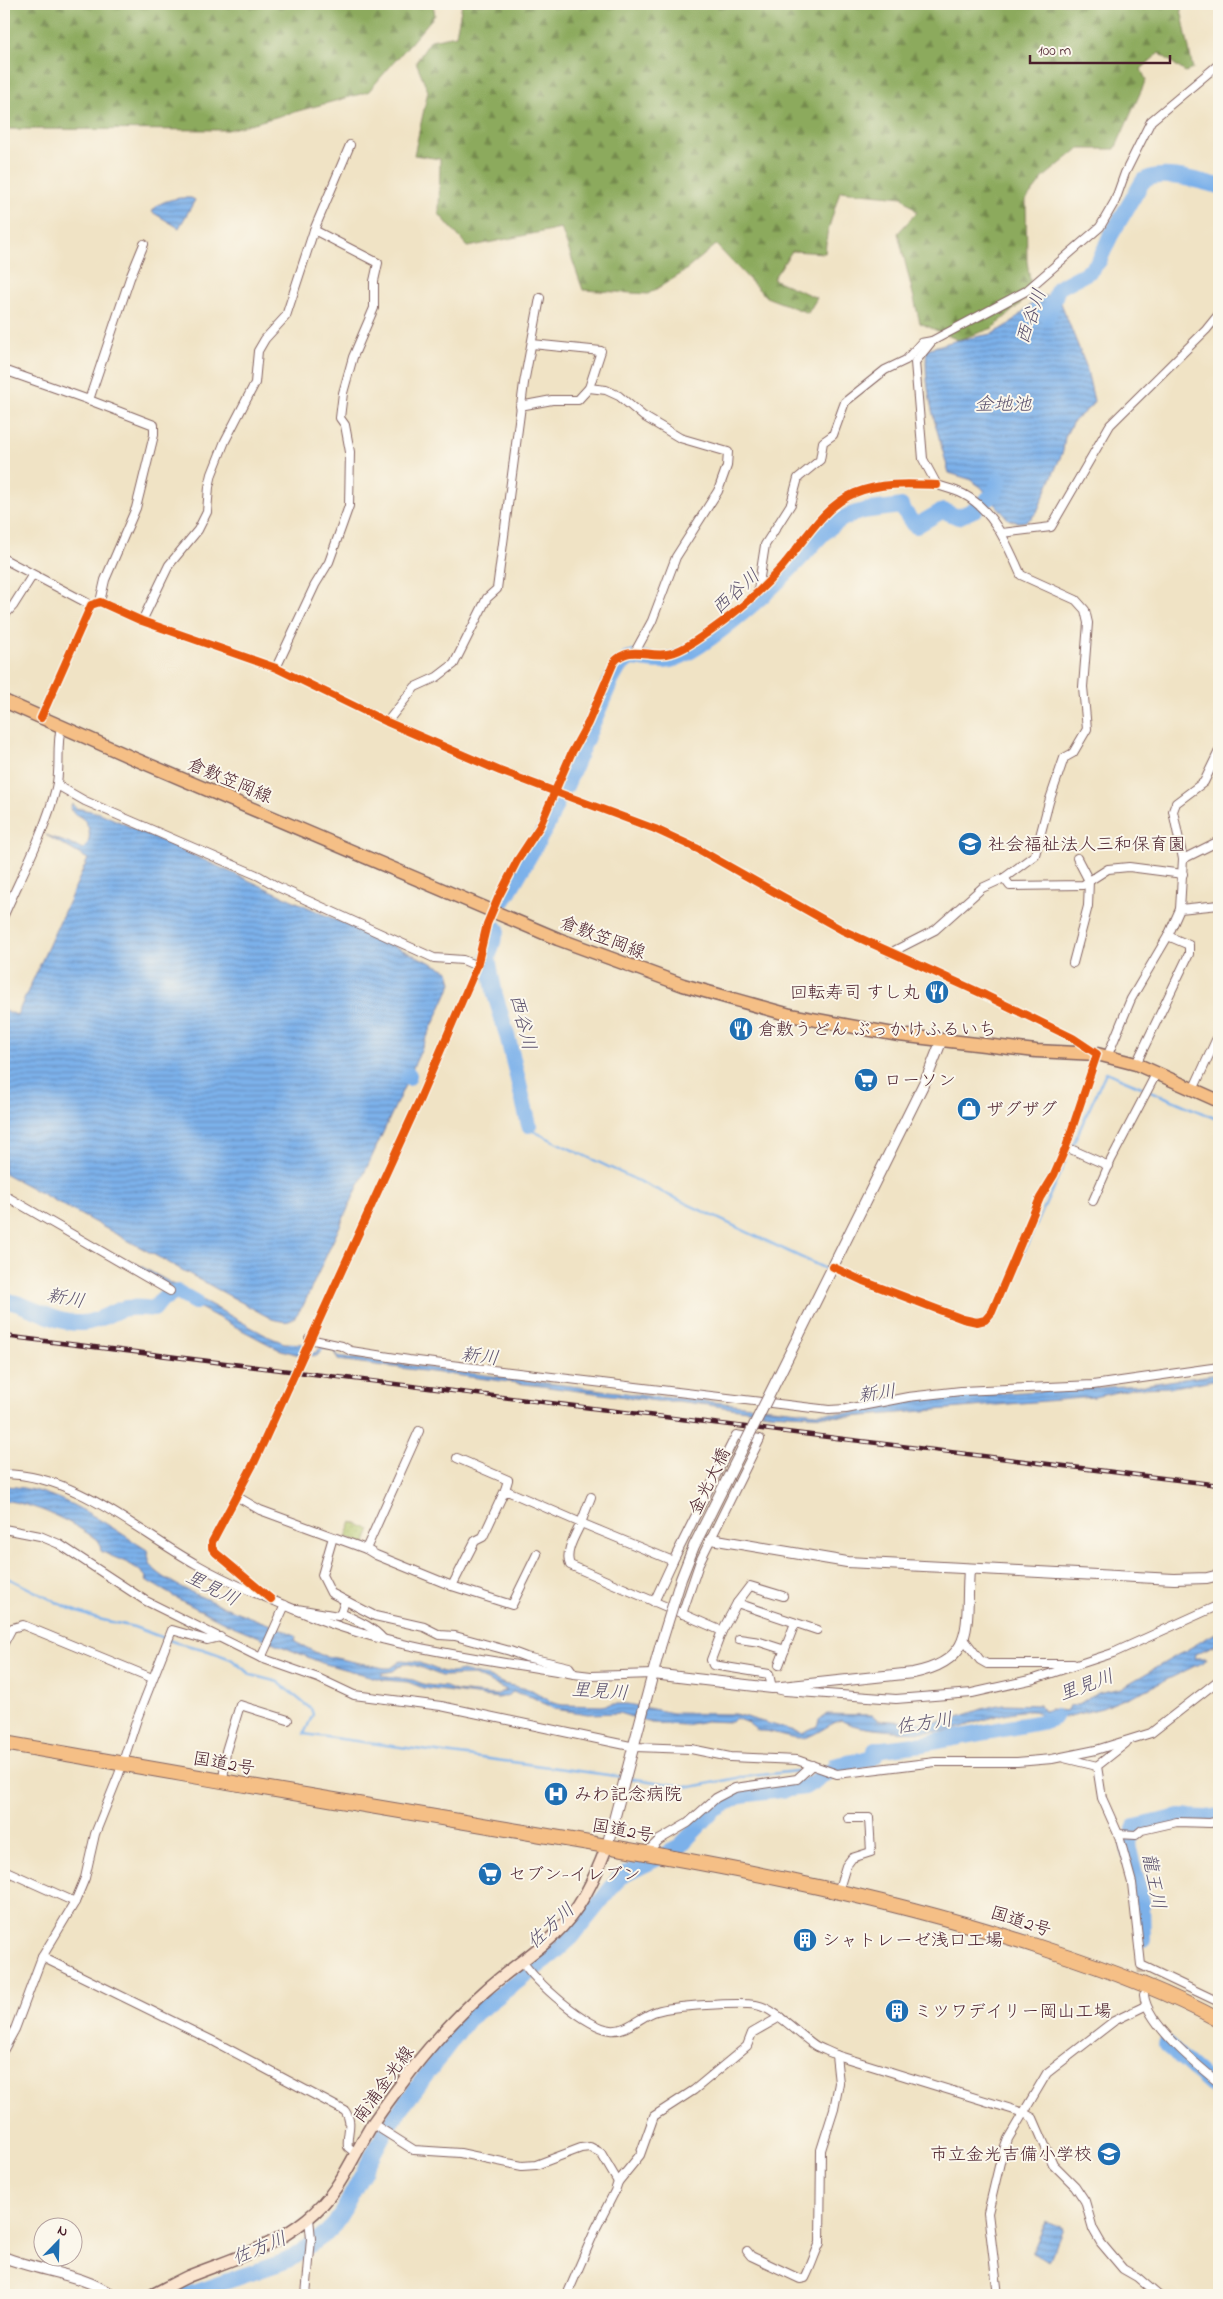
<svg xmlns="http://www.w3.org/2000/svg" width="1223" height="2299" viewBox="0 0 1223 2299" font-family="'Indie Flower','Klee One',sans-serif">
	<defs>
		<pattern id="forest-firs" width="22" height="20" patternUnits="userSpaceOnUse" patternTransform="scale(1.25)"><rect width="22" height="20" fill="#8caa5d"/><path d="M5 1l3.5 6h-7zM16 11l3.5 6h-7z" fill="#748a4d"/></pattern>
		<pattern id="park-dots" width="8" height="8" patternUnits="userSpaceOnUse" patternTransform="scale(1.25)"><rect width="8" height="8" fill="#b0c569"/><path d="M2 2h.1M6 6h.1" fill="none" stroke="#919f57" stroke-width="1.8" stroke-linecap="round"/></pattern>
		<pattern id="water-rules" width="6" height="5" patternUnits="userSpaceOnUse" patternTransform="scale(1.25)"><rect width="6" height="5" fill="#7cb1ea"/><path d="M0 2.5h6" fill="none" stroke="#688fbe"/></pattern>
	</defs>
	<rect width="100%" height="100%" fill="#fbf7ec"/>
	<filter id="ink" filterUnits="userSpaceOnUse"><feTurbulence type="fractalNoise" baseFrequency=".02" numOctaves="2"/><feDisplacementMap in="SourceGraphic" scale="10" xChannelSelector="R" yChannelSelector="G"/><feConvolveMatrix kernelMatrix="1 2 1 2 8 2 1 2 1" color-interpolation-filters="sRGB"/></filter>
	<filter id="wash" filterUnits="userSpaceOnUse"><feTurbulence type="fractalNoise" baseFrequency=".0096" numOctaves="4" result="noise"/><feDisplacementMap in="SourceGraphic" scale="20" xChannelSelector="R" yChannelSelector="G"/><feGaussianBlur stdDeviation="1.12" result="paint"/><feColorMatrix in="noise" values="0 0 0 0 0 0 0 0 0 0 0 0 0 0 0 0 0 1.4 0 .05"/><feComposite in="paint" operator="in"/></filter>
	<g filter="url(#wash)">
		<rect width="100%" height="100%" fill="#f0e3c5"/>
		<g fill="url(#forest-firs)" stroke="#6b6444">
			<polygon points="4,4 433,4 435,15 368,92 228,130 4,129"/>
			<polygon points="462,4 1180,4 1193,69 1185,72 1159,53 1141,69 1146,80 1115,149 1078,149 1044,177 1026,200 1027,261 1032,293 993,328 958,340 920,323 898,233 917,212 902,197 840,191 827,234 825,253 792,251 773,279 817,298 808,313 766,297 716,245 681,274 648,294 583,290 561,228 468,247 439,214 440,159 414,155 428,91 416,62 431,40 456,35"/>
		</g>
		<polygon fill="url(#park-dots)" stroke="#7d724a" points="352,1522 371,1530 365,1545 346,1537"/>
		<g fill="url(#water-rules)" stroke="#63688a" fill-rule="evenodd">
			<path d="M180 198H191L195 200 179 228 152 212C158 202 168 200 180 198Z"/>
			<path d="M1044 296 1059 298 1086 366 1094 401 1091 406 1072 423 1065 437 1063 451 1037 512C1029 522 1021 525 1008 519L981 487 969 479 949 473C939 436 922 387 927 349L958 340 992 334 1008 325 1036 300Z"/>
			<path d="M72 804 76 808 100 813 449 971 452 983 303 1306C291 1322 292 1324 272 1319L4 1173V1010L17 1015 88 859 46 835 83 849C92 843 91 826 83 819 77 814 74 815 70 809Z"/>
			<polygon points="135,1263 267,1336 284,1343 311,1344 310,1350 315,1353 322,1346 335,1349 338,1356 656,1397 677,1398 817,1413 850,1413 905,1399 1142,1385 1211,1375 1219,1375 1219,1379 1173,1387 1135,1388 1094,1397 850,1417 770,1413 677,1401 657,1401 338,1360 333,1350 323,1349 317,1356 296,1354 278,1349 181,1298 173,1288 134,1266"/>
			<path d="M4 1486C58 1488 103 1522 147 1550 148 1554 149 1561 151 1565 165 1588 263 1621 293 1634L296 1636 295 1642 321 1655 384 1668H391L402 1660 417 1662 443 1672 452 1673 462 1671 487 1676 504 1684 532 1690 553 1703 562 1705 601 1706 612 1704H627L673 1713 735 1714 802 1733 817 1726 819 1720 827 1714 872 1715 878 1720 927 1723 953 1719 985 1708 1004 1704 1039 1705 1045 1711 1049 1709 1066 1711 1069 1706 1076 1705 1098 1693 1121 1688 1219 1631V1643L1195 1654 1194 1658H1206L1203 1662 1144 1691 1102 1708 1046 1722C1040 1693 965 1729 947 1731 926 1733 857 1732 841 1720 828 1724 813 1738 801 1738 786 1738 773 1730 758 1731L748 1723 735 1718 731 1722 706 1721 685 1725 651 1723 619 1713 588 1714 554 1709 532 1697 513 1692 507 1696 498 1698 423 1688 408 1682 384 1680 322 1663 228 1624 178 1599 146 1580 147 1578C134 1562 117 1560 101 1551L99 1541C69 1520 40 1506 4 1500ZM404 1663 414 1665 442 1676 474 1675 507 1690 495 1695 456 1691 446 1687 426 1685 413 1680 381 1675 382 1673 393 1671Z"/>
			<polygon points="1046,2221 1063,2228 1049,2261 1032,2253"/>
		</g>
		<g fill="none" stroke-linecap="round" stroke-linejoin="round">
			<g stroke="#7cb1ea" stroke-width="2.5">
				<polyline points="529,1125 531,1130 564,1146 828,1270"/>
				<polyline points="833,1273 863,1285"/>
				<path d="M964 1323C979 1328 987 1326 996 1313L1106 1072 1219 1120"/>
				<polyline points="4,1590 7,1579 10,1579 66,1607 94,1618 134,1627 177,1643 203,1649 231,1659 251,1675 278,1682 311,1709 313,1714 304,1734 623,1777"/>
				<polyline points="830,1760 875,1750"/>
				<polyline points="628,1778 691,1787 743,1777 797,1771"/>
			</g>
			<g stroke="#7cb1ea" stroke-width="16">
				<path d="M1048 317 1058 288 1090 271 1099 261 1111 235 1143 181C1161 169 1199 181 1219 186"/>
				<polyline points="983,503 995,493 999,479"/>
				<path d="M566 786 610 683 619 667 630 658C641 658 654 662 665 661 695 660 776 585 798 561 813 546 823 530 842 519 861 508 880 510 901 506L913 524 916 526 940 512 944 511 958 517 976 509"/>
				<polyline points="504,900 548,824 559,797"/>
				<polyline points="497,929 488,958 495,995 507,1035 529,1125"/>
				<polyline points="408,1078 409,1075"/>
				<path d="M4 1300C30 1304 54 1324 82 1323 97 1322 106 1315 119 1310 129 1306 143 1308 154 1309L162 1299 177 1292 195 1302"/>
				<polyline points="1143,1939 1142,1902 1128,1845 1135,1827 1179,1817 1207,1818 1219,1816"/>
				<polyline points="1166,2044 1219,2091"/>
				<polyline points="187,2295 289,2260 325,2234 335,2224 345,2207 388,2126 468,2019 550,1957 572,1937 620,1877 678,1848 714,1810 741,1795 805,1787 839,1766 871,1759 875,1756 875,1750 923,1744 1046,1721 1055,1717"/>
			</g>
		</g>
	</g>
	<g filter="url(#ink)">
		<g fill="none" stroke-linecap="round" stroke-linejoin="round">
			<polyline stroke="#cfbca6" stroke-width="8" stroke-dasharray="8 4" stroke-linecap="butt" points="1141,1965 1143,1986"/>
			<g stroke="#846461" stroke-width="10">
				<g id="minor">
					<polyline points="4,370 89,400 154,425 154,435 136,508 105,580 100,602"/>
					<polyline points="589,388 606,390 619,396 643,416 680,438 728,452 727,466 718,491 676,557 652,621 635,652"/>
					<polyline points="89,400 130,278 144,244"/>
					<polyline points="520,406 552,400 578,400 589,388 601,351 532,344"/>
					<polyline points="1002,533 1051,527 1110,425 1206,330 1219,314"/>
					<polyline points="4,559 91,605"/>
					<polyline points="758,590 765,545 791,504 798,478 820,460 823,442 833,435 845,402 885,370 906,360 921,343 932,341"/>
					<polyline points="4,616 13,606 32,576"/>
					<polyline points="142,621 169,565 198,530 207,512 209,487 212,474 225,441 255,383 258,351 265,339 286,316 314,230 350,145"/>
					<polyline points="276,668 315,585 329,562 349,506 350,452 345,425 340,418 343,393 353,357 374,308 374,281 378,263 314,230"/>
					<polyline points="41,718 91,605 100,602 142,621 276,668 387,722 500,771 655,829 698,849 842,930 985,995 1073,1038 1097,1054 1066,1147 1054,1175 1040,1198 992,1312 985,1320 977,1322 963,1319 863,1281 833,1267"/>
					<polyline points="387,722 415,687 437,677 454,664 487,598 497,589 524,383 540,298"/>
					<polyline points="57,785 85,801 259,876 278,887 434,958 463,960 477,966"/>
					<polyline points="1183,859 1219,841"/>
					<polyline points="1004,878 1010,886 1083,885 1108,869 1129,867 1183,874"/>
					<polyline points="1180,909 1183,859 1173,811 1176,803 1204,782 1219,751"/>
					<path d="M4 915C22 874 45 832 56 788 61 768 56 747 61 727"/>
					<path d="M890 953 935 930 982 888 1004 878 1035 855 1049 802 1064 758 1073 753 1087 729 1083 687 1088 623 1085 610 1076 600 1021 575C1008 546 993 509 963 494 955 490 946 488 937 485L923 459 915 362 932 341 1026 291 1100 227 1115 201 1125 173 1151 121 1219 64"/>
					<polyline points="1073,963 1088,906 1089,881 1077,858"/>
					<polyline points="1107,1057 1131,999 1168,936 1180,909 1219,905"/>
					<polyline points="1136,1064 1189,954 1189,945 1168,936"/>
					<polyline points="1193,1090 1216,1040"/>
					<polyline points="1066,1147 1109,1166"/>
					<polyline points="4,1195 170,1291"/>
					<polyline points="1093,1201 1111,1160 1157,1072"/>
					<polyline points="309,1339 342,1346 351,1351 409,1360 829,1410 846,1409 908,1397 961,1391 1093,1385 1219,1367"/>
					<polyline points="457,1458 508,1480 505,1490"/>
					<path d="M4 1474C77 1475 135 1530 196 1564 231 1584 269 1599 306 1614 390 1649 485 1659 574 1674L591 1676 653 1674"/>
					<path d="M236 1496 260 1510 366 1549 376 1555 452 1586 475 1541 483 1537 505 1490 581 1523C576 1534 564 1552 570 1565L722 1631 711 1660 713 1665 769 1674 772 1688 785 1691 896 1699 972 1693 1034 1679 1113 1653 1219 1605"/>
					<polyline points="581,1523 673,1561 654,1602"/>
					<polyline points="581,1523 591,1497"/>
					<polyline points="4,1529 40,1536 59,1544 146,1601 261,1658 318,1678 354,1695 441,1706 635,1747 691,1749 730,1757 797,1760 837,1774 935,1762 1017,1762 1052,1759 1096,1750 1151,1733 1219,1680"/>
					<polyline points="333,1537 322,1575 331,1593 375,1616 424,1627 440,1635 455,1636 510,1651 526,1657 569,1667 574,1674"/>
					<polyline points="366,1549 419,1431"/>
					<polyline points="673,1561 736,1435 760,1439 700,1561 682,1614"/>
					<polyline points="452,1586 512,1605 537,1554"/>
					<path d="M271 1599 216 1553 212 1548V1542L255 1461 419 1101 477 966 487 924 498 898 517 861 540 826 571 754 588 723 614 662C629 645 647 657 667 654 681 652 695 641 707 633 733 615 760 592 781 568 803 543 823 506 855 493 881 482 910 484 937 485"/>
					<polyline points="737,1603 817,1630"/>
					<polyline points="297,1609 338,1616 341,1613 345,1601"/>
					<path d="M341 1613C356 1620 372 1626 383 1639"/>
					<polyline points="722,1631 737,1603 750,1586 783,1596"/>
					<polyline points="739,1639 760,1642 785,1650"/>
					<polyline points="964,1639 980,1660 987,1664 1073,1664"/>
					<polyline points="4,1643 12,1628 23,1625 152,1678"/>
					<polyline points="261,1658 285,1605"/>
					<polyline points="779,1665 795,1623"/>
					<polyline points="1126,1743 1097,1766 1102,1798 1119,1836 1132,1883 1141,1965 1219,2002"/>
					<polyline points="1064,1758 1097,1766"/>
					<polyline points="223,1782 226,1751 240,1705 288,1720"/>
					<polyline points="1118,1834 1136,1835 1142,1830 1177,1822 1210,1823 1219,1821"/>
					<polyline points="646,1853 659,1840 688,1823 716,1798 735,1788 797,1779 812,1765"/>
					<polyline points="4,1870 75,1902"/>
					<polyline points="838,1892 846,1866 852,1858 871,1852 869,1818 848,1818"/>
					<path d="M42 1957 215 2042 345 2111C354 2124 346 2132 348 2147L357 2154"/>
					<path d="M522 1961C536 1982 585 2027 611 2030 627 2032 642 2015 657 2011 672 2006 740 2002 756 2005 775 2008 799 2035 816 2046 822 2049 830 2052 836 2055L1024 2113 1033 2118 1053 2164 1075 2186 1085 2201 1093 2229 1101 2243 1123 2269 1137 2277 1158 2295"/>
					<path d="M1144 1995C1147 2024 1197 2065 1219 2083"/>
					<polyline points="4,2049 15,2029 42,1957 75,1902 85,1878 95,1834 119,1774 137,1719 172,1630 207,1640 220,1637"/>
					<polyline points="373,2124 414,2150 460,2153 522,2166 536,2165 581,2148 590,2147 601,2153 618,2182"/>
					<path d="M747 2251 751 2256 800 2279 805 2278C811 2267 814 2255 820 2243L821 2150 834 2109 839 2083 836 2055"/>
					<polyline points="306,2295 311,2239 309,2218"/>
					<polyline points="567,2295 596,2228 615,2191 618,2182 640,2155 654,2116 694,2090 747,2046 752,2033 780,2017"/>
					<polyline points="998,2295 988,2213 1001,2158 1008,2139 1047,2073 1114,2021 1145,2006"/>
				</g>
			</g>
			<g stroke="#846461" stroke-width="12">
				<g id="tertiary">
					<polyline points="799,1335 928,1075 941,1042"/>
					<polyline points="711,1539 847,1562 1174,1579 1207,1578 1219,1575"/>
					<path d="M653 1674 772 1688 913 1673C978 1660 965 1624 969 1569"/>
					<polyline points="607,1846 660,1647"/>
					<path d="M4 2257C39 2272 81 2273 112 2295"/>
				</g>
			</g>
			<g stroke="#846461" stroke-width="14">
				<path id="secondary" d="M152 2295C164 2289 176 2282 189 2276 232 2259 270 2249 307 2219 340 2193 352 2157 373 2123 382 2110 392 2096 402 2083 424 2052 457 2016 485 1991 507 1971 532 1955 553 1936 580 1911 594 1880 607 1846"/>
			</g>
			<g stroke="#846461" stroke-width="15">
				<polyline id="primary" points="4,701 135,759 558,939 683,985 790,1015 899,1035 1036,1051 1097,1054 1136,1064 1219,1101"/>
			</g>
			<g stroke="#846461" stroke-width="16">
				<path id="trunk" d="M4 1743C179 1774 355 1804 530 1833 704 1862 878 1893 1045 1949 1104 1968 1164 1990 1219 2020"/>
			</g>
			<use href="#minor" stroke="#fff" stroke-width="8"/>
			<use href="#tertiary" stroke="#fff" stroke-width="10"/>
			<use href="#secondary" stroke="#fbe5cf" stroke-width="11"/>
			<use href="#primary" stroke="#f5bf86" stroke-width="12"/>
			<use href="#trunk" stroke="#f5bf86" stroke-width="14"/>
			<g stroke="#4a1f2b" stroke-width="4.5">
				<polyline id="rail" points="4,1336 1219,1485"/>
			</g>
			<use href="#rail" stroke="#fbf7ec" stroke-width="2.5" stroke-dasharray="8" stroke-linecap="butt"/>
			<g stroke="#846461" stroke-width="12" stroke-linecap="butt">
				<polyline id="tertiary-bridge" points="660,1647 681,1579 694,1546 799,1335"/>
			</g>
			<use href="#tertiary-bridge" stroke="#fff" stroke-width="10"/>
			<g stroke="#fbf7ec" stroke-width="11">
				<g id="cycleway">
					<polyline points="41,718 91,605 100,602 142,621 276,668 387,722 500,771 655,829 698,849 842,930 985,995 1073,1038 1097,1054 1066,1147 1054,1175 1040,1198 992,1312 985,1320 977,1322 963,1319 863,1281 833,1267"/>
					<path d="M271 1599 216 1553 212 1548V1542L255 1461 419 1101 477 966 487 924 498 898 517 861 540 826 571 754 588 723 614 662C629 645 647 657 667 654 681 652 695 641 707 633 733 615 760 592 781 568 803 543 823 506 855 493 881 482 910 484 937 485"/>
				</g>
			</g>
			<use href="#cycleway" stroke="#e8590c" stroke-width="8"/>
		</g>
	</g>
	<defs>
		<g id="school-disc" transform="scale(1.25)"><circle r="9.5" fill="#1f6fb2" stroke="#fbf7ec"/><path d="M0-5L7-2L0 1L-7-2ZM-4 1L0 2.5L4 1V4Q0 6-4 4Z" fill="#fff"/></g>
		<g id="restaurant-disc" transform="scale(1.25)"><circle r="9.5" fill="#1f6fb2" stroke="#fbf7ec"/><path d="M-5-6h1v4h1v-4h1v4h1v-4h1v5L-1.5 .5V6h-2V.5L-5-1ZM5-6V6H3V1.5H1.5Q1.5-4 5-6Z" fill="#fff"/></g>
		<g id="supermarket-disc" transform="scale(1.25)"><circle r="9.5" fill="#1f6fb2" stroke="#fbf7ec"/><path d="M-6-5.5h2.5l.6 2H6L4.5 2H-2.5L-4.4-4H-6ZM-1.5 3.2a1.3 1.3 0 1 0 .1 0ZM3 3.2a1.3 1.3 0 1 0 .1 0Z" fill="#fff"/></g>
		<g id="shop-disc" transform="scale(1.25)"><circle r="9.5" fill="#1f6fb2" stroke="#fbf7ec"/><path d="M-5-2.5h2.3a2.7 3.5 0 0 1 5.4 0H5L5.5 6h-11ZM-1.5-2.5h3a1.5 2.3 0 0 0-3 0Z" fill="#fff"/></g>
		<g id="hospital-disc" transform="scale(1.25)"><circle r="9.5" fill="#1f6fb2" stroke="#fbf7ec"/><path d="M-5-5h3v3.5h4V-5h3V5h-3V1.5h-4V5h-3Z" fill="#fff"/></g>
		<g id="building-disc" transform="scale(1.25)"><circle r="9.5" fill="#1f6fb2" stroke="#fbf7ec"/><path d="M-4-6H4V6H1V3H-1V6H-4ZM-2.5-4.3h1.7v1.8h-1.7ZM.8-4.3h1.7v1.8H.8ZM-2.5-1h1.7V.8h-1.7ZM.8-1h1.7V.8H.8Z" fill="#fff"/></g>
	</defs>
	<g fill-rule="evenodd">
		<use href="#school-disc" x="970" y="844"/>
		<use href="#restaurant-disc" x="937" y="992"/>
		<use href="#restaurant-disc" x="741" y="1029"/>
		<use href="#supermarket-disc" x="866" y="1080"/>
		<use href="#shop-disc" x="969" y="1109"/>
		<use href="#hospital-disc" x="556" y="1794"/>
		<use href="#supermarket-disc" x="490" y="1874"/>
		<use href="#building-disc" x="805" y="1940"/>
		<use href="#building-disc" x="897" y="2011"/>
		<use href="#school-disc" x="1109" y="2154"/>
	</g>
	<g text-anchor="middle" stroke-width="4" stroke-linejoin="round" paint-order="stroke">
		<g font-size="18" fill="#4a1f2b" stroke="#fbf7ec">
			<text transform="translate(230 780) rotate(23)" y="6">倉敷笠岡線</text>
			<text transform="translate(603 937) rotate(21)" y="6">倉敷笠岡線</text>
			<text transform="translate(709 1481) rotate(-64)" y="6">金光大橋</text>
			<text transform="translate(224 1763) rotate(10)" y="6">国道2号</text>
			<text transform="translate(623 1830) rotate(10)" y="6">国道2号</text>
			<text transform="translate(1021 1921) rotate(18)" y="6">国道2号</text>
			<text transform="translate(383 2084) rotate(-54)" y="6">南浦金光線</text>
		</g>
		<g font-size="18" fill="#4a1f2b" stroke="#fbf7ec" text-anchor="start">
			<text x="988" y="850">社会福祉法人三和保育園</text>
			<text x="920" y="998" text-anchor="end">回転寿司 すし丸</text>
			<text x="758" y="1035">倉敷うどん ぶっかけふるいち</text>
			<text x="884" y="1086">ローソン</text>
			<text x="986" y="1115">ザグザグ</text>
			<text x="574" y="1800">みわ記念病院</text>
			<text x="508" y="1880">セブン-イレブン</text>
			<text x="822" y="1946">シャトレーゼ浅口工場</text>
			<text x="914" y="2017">ミツワデイリー岡山工場</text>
			<text x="1092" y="2160" text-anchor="end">市立金光吉備小学校</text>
		</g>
		<g font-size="19" font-style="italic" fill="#5c526e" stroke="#fbf7ec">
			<text transform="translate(1030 316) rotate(-71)" y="7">西谷川</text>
			<text x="1003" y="410">金地池</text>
			<text transform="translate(735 591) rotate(-42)" y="7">西谷川</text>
			<text transform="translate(524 1022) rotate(76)" y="7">西谷川</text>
			<text transform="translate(66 1297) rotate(11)" y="7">新川</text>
			<text transform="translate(480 1355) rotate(7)" y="7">新川</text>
			<text transform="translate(877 1392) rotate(-7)" y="7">新川</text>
			<text transform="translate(213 1587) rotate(27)" y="7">里見川</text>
			<text transform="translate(1086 1684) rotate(-20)" y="7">里見川</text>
			<text transform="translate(600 1690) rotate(4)" y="7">里見川</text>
			<text transform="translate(924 1722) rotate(-8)" y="7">佐方川</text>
			<text transform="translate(1155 1881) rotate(79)" y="7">龍王川</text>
			<text transform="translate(550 1925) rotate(-43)" y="7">佐方川</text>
			<text transform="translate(259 2247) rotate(-22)" y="7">佐方川</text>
		</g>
	</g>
	<rect width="1223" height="2299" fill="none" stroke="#fbf7ec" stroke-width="20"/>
	<g transform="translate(58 2242) rotate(23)"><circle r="24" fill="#fbf7ec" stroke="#b4a19f"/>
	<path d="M0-4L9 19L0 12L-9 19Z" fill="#1f6fb2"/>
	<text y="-8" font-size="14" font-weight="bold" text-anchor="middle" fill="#4a1f2b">N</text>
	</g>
	<path d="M1030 55v8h140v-8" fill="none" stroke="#4a1f2b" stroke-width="2.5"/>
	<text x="1038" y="55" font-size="15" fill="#4a1f2b" stroke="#fbf7ec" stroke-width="4" paint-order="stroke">100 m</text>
</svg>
